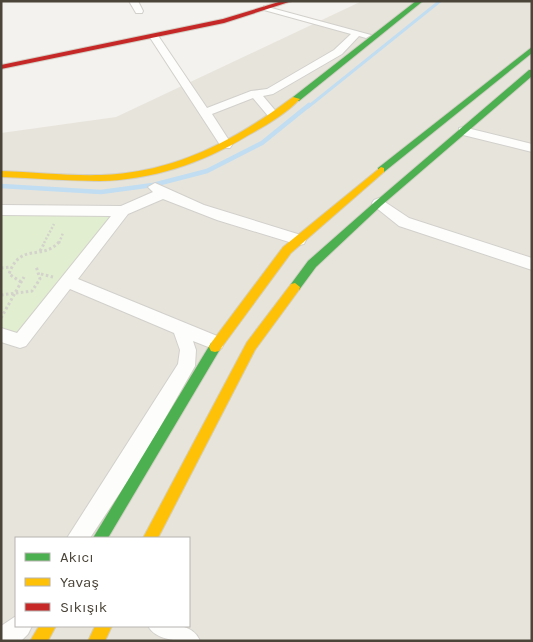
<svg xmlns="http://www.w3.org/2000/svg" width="533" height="642" viewBox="0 0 533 642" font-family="Karla,sans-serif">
	<rect width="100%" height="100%" fill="#f4f2ee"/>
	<path fill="#e7e4dc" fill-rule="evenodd" d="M362 1H532V641H1V133L116 117ZM16 538H189V626H16Z"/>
	<polygon fill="#e1eecf" points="1,211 117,213 19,338 1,334"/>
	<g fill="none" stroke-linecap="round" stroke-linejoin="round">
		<polyline stroke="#c0ddf1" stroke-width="3" points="308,107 440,1"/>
		<polyline stroke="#c0ddf1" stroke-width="4.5" points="1,186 101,192 153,185 207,171 262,143 309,105"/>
		<g stroke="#d2d0cb" stroke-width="2">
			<g id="street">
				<polygon points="129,1 138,1 143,11 142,13 136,13"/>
				<polygon points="264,6 371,35 366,38 359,36 342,54 273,94 263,96 279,115 277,117 269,117 253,98 212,114 232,145 230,148 222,148 149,36 157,34 207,108 251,91 267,89 334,50 351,34 264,10"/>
				<polygon points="463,127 532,144 532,152 459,134 459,128"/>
				<polygon points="155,183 204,205 304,236 306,240 304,244 299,245 217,220 163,199 128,214 78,279 222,338 224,343 222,348 216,350 193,341 196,350 195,366 139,464 90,538 67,538 178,364 180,350 174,333 70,289 26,346 20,348 1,342 1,328 17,333 111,216 1,215 1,205 121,206 153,192 148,187"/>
				<polygon points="379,198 409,218 532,258 532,270 399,226 374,206 372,203 374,200"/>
				<polygon points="16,616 16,626 32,626 28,634 21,641 1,641 1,626"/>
				<path d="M148 626C166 625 192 621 200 641 181 641 157 642 148 626Z"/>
			</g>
		</g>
		<g stroke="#d3cfc5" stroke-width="2">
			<g id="fast">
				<polygon points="416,1 423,1 299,101 293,101 293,97"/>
				<polygon points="532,47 532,53 384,172 378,172 378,168"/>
				<polygon points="529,70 532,70 532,76 382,205 316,267 299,290 291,290 290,287 291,284 308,261 376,201"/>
				<polygon points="215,342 219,343 221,347 219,351 108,538 93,538 211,343"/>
			</g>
		</g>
		<g stroke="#d3cfc5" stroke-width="2">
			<g id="slow">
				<path d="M293 97 300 99C286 114 265 126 247 136 203 163 152 180 100 181 67 181 34 178 1 177V171C34 172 68 176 101 175 174 173 236 140 293 97Z"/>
				<polygon points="381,167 384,168 384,172 291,253 219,351 215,352 211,351 209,347 211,343 283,247"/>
				<polygon points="295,283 300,287 299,290 255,350 158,538 143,538 247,342 291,284"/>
				<polygon points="39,626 56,626 48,641 30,641"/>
				<polygon points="95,626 112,626 105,641 88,641"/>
			</g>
		</g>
		<g stroke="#d3cfc5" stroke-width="2">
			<polygon id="jam" points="282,1 292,1 224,23 1,69 1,65 223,19"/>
		</g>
		<g stroke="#d3d2cc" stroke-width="2.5" stroke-dasharray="2 2" stroke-linecap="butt">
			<polyline points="44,243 54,224"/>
			<polyline points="59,243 63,233"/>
		</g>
		<g stroke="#d3d2cc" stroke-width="3" stroke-dasharray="2.5 2.5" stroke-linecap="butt">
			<polyline points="40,251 45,242"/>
			<polyline points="1,268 10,267"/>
			<polyline points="41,274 53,277"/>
			<path d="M21 282 9 274C20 242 42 261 59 242"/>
			<polyline points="1,295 32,291 40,279 36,266"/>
			<polyline points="1,318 24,277"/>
		</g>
		<use href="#street" fill="#fdfdfc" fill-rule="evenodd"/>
		<use href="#fast" fill="#4caf50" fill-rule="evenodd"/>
		<use href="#slow" fill="#ffc107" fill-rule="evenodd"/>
		<use href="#jam" fill="#c62828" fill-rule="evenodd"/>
	</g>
	<rect width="533" height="642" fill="none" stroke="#4b4439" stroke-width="5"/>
	<rect x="15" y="537" width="175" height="90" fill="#ffffff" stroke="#b7b4b0"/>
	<rect x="25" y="553" width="25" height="8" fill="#4caf50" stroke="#b7b4b0"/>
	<text x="60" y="562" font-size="15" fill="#4b4439">Akıcı</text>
	<rect x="25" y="578" width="25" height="8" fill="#ffc107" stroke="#b7b4b0"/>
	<text x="60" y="587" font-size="15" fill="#4b4439">Yavaş</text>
	<rect x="25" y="603" width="25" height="8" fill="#c62828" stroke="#b7b4b0"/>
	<text x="60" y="612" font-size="15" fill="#4b4439">Sıkışık</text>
</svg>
